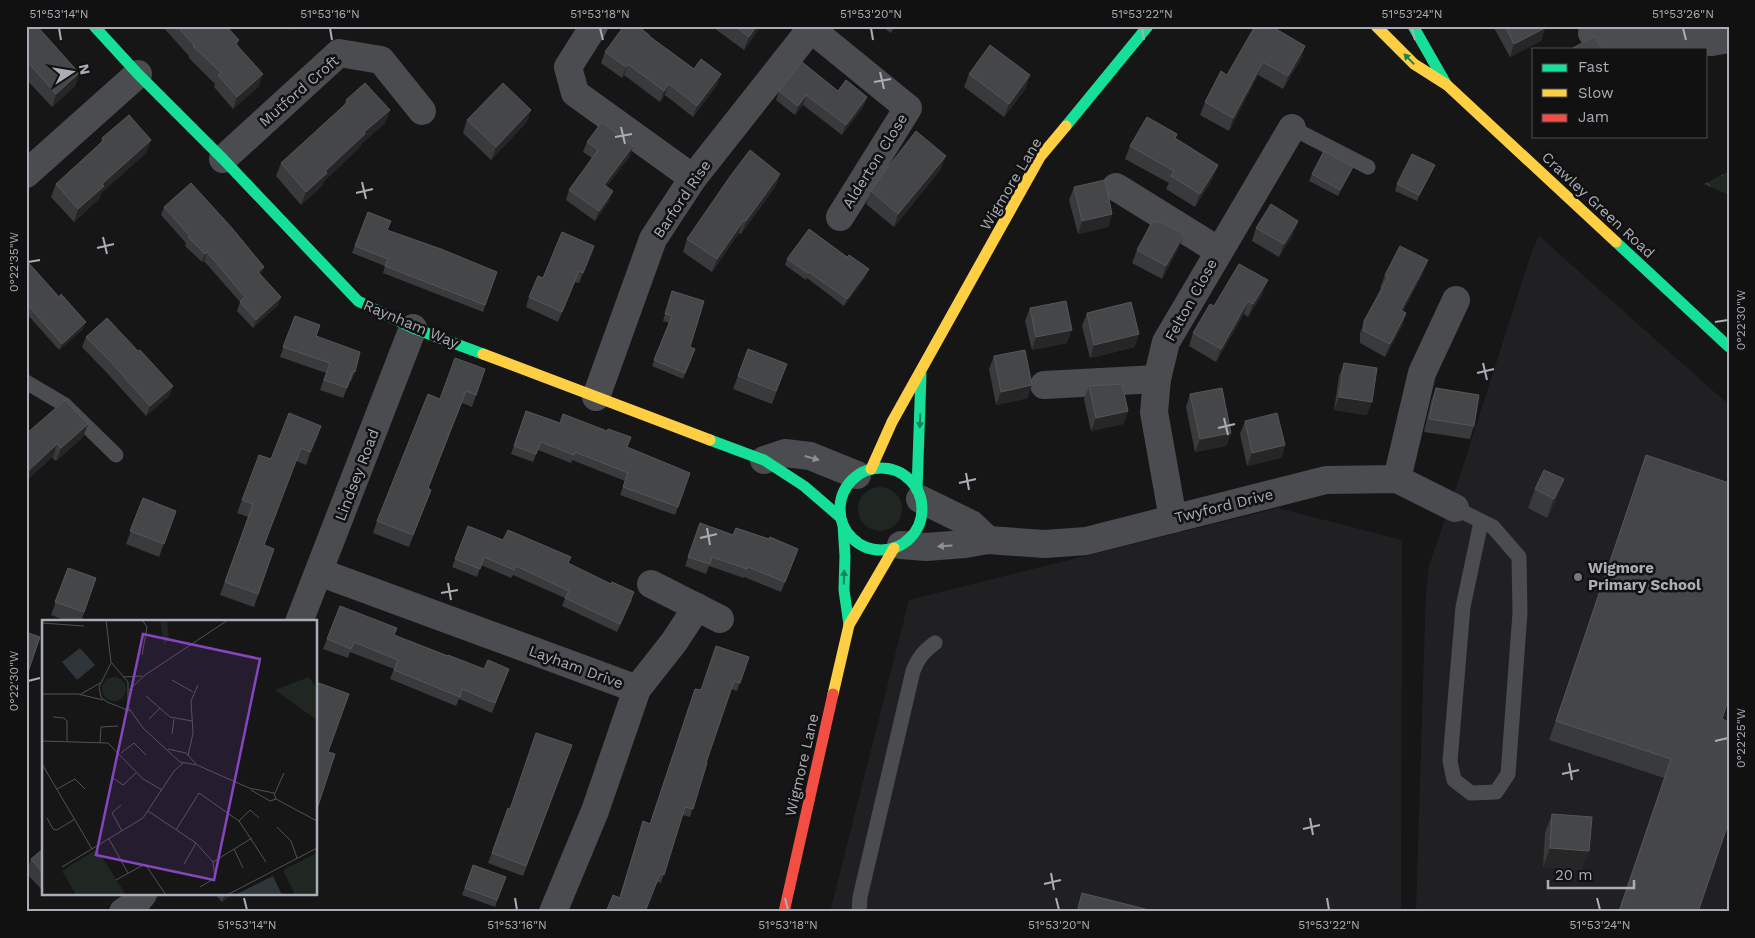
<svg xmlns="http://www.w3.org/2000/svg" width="1755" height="938" viewBox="0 0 1755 938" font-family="'Work Sans',sans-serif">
	<defs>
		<pattern id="forest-crowns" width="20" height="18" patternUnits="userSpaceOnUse" patternTransform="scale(1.25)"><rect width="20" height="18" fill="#202621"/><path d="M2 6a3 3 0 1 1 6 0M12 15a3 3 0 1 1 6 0" fill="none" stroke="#3e433f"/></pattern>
	</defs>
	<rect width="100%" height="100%" fill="#161617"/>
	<g fill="#202022">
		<polygon points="1539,236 1729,405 1729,912 1416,912 1426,590 1429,565 1458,482 1532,251"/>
		<polygon points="1278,508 1402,540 1401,912 830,912 909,600"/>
	</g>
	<circle fill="#202621" cx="880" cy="509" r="22"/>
	<polygon fill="url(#forest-crowns)" points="1729,171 1729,195 1704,184"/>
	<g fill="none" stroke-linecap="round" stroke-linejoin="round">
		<g stroke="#4b4c4f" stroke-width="15">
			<polyline points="1292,128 1368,167"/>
			<polyline points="26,382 65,405 116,455"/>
			<polyline points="1455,508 1493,527 1519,557 1520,613 1508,774 1496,792 1471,793 1454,780 1450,761 1463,607 1481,522"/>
			<path d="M859 912 860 897 913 671C918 658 924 651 935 643"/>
		</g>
		<g stroke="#4b4c4f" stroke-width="28">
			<polyline points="594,26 568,67 575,93 693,178"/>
			<polyline points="811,29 908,108 840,217"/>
			<polyline points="1592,33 1712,42 1729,39"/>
			<polyline points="223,159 339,53 381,60 422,111"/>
			<polyline points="26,174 138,74"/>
			<polyline points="1116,187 1219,251"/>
			<polyline points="1044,385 1157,379"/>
			<polyline points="596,397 653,239 693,178 813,26"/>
			<polyline points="764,460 785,453 810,456 857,475"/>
			<polyline points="1397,479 1422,373 1456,300"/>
			<polyline points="920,499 971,524 988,540"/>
			<polyline points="1173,519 1154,412 1157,379 1166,342 1292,128"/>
			<polyline points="901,545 926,547 965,544 988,540 1045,544 1086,541 1326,480 1397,479 1455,508"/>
			<polyline points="319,572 637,689 595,811 553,912"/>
			<polyline points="651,584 720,619"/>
			<polyline points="299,622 413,328"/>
			<polyline points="637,689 674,642 697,607"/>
			<polyline points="123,912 135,904 143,894"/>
		</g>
		<g stroke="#16e098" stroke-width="11">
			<polyline points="94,26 138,74 223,159 358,301 413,328 483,354"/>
			<polyline points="1413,26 1445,82"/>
			<polyline points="1066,126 1148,26"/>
			<polyline points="1616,242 1729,347"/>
			<polyline points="710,440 764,460 804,486 840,517"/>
			<circle cx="881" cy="509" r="41"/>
			<polyline points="917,490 921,374"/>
			<polyline points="843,525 845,556 844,590 849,625"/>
		</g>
		<g stroke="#ffcf43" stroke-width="11">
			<polyline points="1376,26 1414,64 1447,85 1616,242"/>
			<polyline points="483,354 710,440"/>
			<polyline points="871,469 892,422 1040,157 1066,126"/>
			<polyline points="833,694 849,625 894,548"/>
		</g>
		<polyline stroke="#f24e42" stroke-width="11" points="784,912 833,694"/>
	</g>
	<g fill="#393a3b">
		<polygon points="26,26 79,73 75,86 52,107 26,79"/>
		<polygon points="162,26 226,26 239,40 237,45 259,86 233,109 214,87 215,84 189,58 189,56"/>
		<polygon points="286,26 293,26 290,30"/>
		<polygon points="715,26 760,26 759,29 744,50 714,28"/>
		<polygon points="881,26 896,26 891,33"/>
		<polygon points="1495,26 1545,26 1545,28 1541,41 1510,57 1494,28"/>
		<polygon points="649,36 694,69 721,74 717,85 693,117 665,95 660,102 624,75 622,78 601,63 605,52"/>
		<polygon points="1305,46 1301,59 1283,89 1258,75 1229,131 1200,115 1205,102 1227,75"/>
		<polygon points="969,74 1026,88 1004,117 964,87"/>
		<polygon points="779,91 838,91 867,97 863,107 842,135 803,105 795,115 776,100"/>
		<polygon points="346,100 390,110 385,123 361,144 360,147 324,181 322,186 301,205 276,176 281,163 344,105"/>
		<polygon points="531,110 526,123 491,160 463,133 467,120"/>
		<polygon points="1177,134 1175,139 1218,165 1213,178 1195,207 1166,189 1169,183 1125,159 1130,146"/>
		<polygon points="102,138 151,140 146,153 101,193 99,199 74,222 51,197 56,184 100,144"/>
		<polygon points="587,142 630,156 606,187 609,201 595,221 566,200 569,190 592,158 583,152"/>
		<polygon points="1435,165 1417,201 1395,191 1397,184"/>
		<polygon points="1353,167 1350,174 1338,196 1309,181 1312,174"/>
		<polygon points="941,169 894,227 866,204 871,191"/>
		<polygon points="776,186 741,234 739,233 712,272 683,252 687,239"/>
		<polygon points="1074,187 1112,214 1108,227 1078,234 1069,200"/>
		<polygon points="164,207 261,275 281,297 278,305 253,328 237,311 240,302 204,261 202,262 185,246 186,243 161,215"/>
		<polygon points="368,212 387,230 497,272 483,312 383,273 385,266 352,253"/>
		<polygon points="1298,221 1293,234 1279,257 1252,241 1256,228"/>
		<polygon points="1184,234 1179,247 1162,279 1132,263 1137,250"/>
		<polygon points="594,246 579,283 575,282 558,322 526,307 529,297 543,278"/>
		<polygon points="787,259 866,276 844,306 807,278 806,280 785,265"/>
		<polygon points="26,260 83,329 59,350 26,313"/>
		<polygon points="1423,273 1403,311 1406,313 1402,326 1385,357 1360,343 1360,334 1364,321 1382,289 1380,288 1385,275"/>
		<polygon points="672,291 690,347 695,349 683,379 652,366 669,323 663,321"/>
		<polygon points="1263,293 1248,317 1244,314 1216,362 1189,346 1193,333 1214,306"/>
		<polygon points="1030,308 1067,343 1032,350 1025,321"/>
		<polygon points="1087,313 1135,347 1090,358 1082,326"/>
		<polygon points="295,316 355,372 351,381 350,381 343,398 320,390 326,373 280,357"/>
		<polygon points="86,337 138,351 173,386 169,396 146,416 108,374 82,347"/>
		<polygon points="748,349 787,364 772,404 733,389"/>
		<polygon points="994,356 1028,398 996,405 989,369"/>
		<polygon points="1344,363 1367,415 1334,410 1339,376"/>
		<polygon points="485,369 472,407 462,403 428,489 431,490 409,547 373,533 377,521 440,399"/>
		<polygon points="1089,386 1128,411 1123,424 1091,431 1084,399"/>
		<polygon points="1436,388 1474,426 1470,439 1424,432 1431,401"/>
		<polygon points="1190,394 1231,433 1226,446 1195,452 1186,407"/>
		<polygon points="526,411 627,447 678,507 675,515 620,495 625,481 572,460 571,463 538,450 533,462 511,454"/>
		<polygon points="1245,421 1285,445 1281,458 1247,466 1240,434"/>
		<polygon points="88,424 83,437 56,461 26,434"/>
		<polygon points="321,426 306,465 296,461 264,545 274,549 254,607 220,595 248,517 237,513 242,500 271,459"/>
		<polygon points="1646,455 1722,719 1698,912 1618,912 1664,778 1549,740"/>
		<polygon points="1535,489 1557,498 1547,518 1528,508"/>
		<polygon points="143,498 176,511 159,557 126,544"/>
		<polygon points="700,523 733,535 798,549 781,592 744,577 744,578 709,566 706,574 685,566"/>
		<polygon points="468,526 503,540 571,557 568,563 632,600 617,632 562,606 565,598 513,575 511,578 481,565 477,577 452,567"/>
		<polygon points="68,568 96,578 81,622 69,622 51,615"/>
		<polygon points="340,606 394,635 448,656 484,669 509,669 492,713 459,699 456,706 390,679 394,669 350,652 348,658 323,649"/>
		<polygon points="749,657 737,691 731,689 706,763 690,817 682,815 661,883 657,882 619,898 643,821 650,824 700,690"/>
		<polygon points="572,745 523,876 488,863 508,808 509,809"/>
		<polygon points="1552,814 1582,870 1543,867 1545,833"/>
		<polygon points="44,848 44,892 26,873 31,859"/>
		<polygon points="473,865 506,877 495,907 462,895"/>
		<polygon points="215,894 232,894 222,902"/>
	</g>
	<g fill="#262627">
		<polygon points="756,26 760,26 759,29 744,50 749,37"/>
		<polygon points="893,26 896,26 891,33"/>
		<polygon points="1545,28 1541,41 1510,57 1514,44"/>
		<polygon points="1305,46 1301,59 1283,89 1288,76"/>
		<polygon points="1263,62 1258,75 1229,131 1233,118"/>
		<polygon points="628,64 624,75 622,78 626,67"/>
		<polygon points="79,73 75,86 52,107 56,94"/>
		<polygon points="263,74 259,86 233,109 237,97"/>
		<polygon points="721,74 717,85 693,117 697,106"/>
		<polygon points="1030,75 1026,88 1004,117 1009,104"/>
		<polygon points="669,84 665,95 660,102 664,91"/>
		<polygon points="806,95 803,105 795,115 798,106"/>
		<polygon points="867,97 863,107 842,135 846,125"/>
		<polygon points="390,110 385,123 361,144 360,147 324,181 322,186 301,205 306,192 364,132"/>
		<polygon points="531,110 526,123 491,160 496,147"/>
		<polygon points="151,140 146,153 101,193 99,199 74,222 78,209 102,184"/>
		<polygon points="633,146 630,156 600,195 604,185"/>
		<polygon points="946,156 941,169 894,227 898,214"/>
		<polygon points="1218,165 1213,178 1195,207 1200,194"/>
		<polygon points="1435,165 1417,201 1419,195"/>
		<polygon points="1353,167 1350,174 1338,196 1340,190"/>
		<polygon points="780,174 776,186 741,234 746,221"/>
		<polygon points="613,191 609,201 595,221 599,211"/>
		<polygon points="1112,214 1108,227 1078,234 1082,221"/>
		<polygon points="744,220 739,233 712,272 717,259"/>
		<polygon points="1298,221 1293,234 1279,257 1284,244"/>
		<polygon points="1184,234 1179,247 1162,279 1166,266"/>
		<polygon points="594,246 591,256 579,283 583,273"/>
		<polygon points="207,252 204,261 202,262 205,254"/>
		<polygon points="1428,260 1423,273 1396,323 1401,310"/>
		<polygon points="264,267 261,275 258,272"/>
		<polygon points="869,269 866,276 844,306 847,299"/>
		<polygon points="579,271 575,282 558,322 562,312"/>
		<polygon points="1268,280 1263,293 1248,317 1253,304"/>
		<polygon points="281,297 278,305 253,328 256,320"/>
		<polygon points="1248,301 1244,314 1216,362 1221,349"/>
		<polygon points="1406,313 1402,326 1385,357 1390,344"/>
		<polygon points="86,322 83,329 59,350 62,344"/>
		<polygon points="1072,330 1067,343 1032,350 1036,337"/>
		<polygon points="1139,334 1135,347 1090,358 1094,345"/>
		<polygon points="1032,385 1028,398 996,405 1001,392"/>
		<polygon points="173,386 169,396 146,416 150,406"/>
		<polygon points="1339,397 1372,402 1367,415 1334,410"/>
		<polygon points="1128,411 1123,424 1091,431 1096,418"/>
		<polygon points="88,424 83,437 56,461 61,448"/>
		<polygon points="321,426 317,439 306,465 310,452"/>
		<polygon points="1231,433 1226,446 1195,452 1200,439"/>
		<polygon points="57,444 53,457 26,481 26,473"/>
		<polygon points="1285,445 1281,458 1247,466 1252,453"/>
		<polygon points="1564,479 1557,498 1547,518 1554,499"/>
		<polygon points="1550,848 1589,851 1582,870 1543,867"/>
		<polygon points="225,894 232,894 222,902"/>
	</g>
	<g fill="#454648" stroke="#55565a">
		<polygon points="26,26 37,26 79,73 56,94 26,60"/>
		<polygon points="177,26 226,26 239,40 235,43 263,74 237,97 218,75 221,73 193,46 194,45"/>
		<polygon points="624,26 638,26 649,35 649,36 694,69 701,59 721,74 697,106 669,84 664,91 628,64 626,67 605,52"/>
		<polygon points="735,26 756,26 749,37"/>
		<polygon points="1255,26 1271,26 1305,46 1288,76 1263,62 1233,118 1205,102 1221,71 1227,75"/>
		<polygon points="1505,26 1545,26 1545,28 1514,44"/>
		<polygon points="1595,36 1602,49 1571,49"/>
		<polygon points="990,45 1030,75 1009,104 969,74"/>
		<polygon points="802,62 838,91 846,80 867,97 846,125 806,95 798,106 779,91"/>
		<polygon points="365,83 390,110 364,132 365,134 325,171 327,173 306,192 281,163 348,102 346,100"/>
		<polygon points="503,83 531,110 496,147 467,120"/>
		<polygon points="129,115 151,140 102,184 104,186 78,209 56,184 104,140 102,138"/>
		<polygon points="1147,117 1177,134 1175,138 1218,165 1200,194 1171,176 1174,171 1130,146"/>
		<polygon points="602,122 633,146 604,185 613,191 599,211 569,190 598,150 587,142"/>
		<polygon points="916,131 946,156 898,214 871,191 881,176"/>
		<polygon points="750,150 780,174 746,221 744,220 717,259 687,239 729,178"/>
		<polygon points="1324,151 1353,167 1340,190 1312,174"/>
		<polygon points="1412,154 1435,165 1419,195 1397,184"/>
		<polygon points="1105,180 1112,214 1082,221 1074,187"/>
		<polygon points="191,183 232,228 264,267 258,272 281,297 256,320 240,302 245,297 207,252 205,254 188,237 190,236 164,207"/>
		<polygon points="1271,204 1298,221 1284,244 1256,228"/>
		<polygon points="368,212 391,221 387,230 441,249 497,272 485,305 385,266 388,259 355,246"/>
		<polygon points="1152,222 1161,222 1184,234 1166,266 1137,250"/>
		<polygon points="809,229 847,257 849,255 869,269 847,299 809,272 808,273 787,259"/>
		<polygon points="562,232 594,246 583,273 579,271 562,312 529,297 538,276 543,278"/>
		<polygon points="1400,246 1428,260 1401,310 1406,313 1390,344 1364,331 1364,321 1388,277 1385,275"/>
		<polygon points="26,260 59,297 61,294 86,322 62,344 26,303"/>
		<polygon points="1239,264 1268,280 1253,304 1248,301 1221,349 1193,333 1210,304 1214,306"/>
		<polygon points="672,291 704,301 690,347 695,349 685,373 654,360 672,316 665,314"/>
		<polygon points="1066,301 1072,330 1036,337 1030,308"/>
		<polygon points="1131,302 1139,334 1094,345 1087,313"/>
		<polygon points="295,316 320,325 316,336 360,352 355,372 353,371 347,388 324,380 330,363 283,347"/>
		<polygon points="107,318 138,351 140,350 173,386 150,406 112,363 86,337"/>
		<polygon points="748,349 787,364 776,391 738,376"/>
		<polygon points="1025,350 1032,385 1001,392 994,356"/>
		<polygon points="455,358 485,369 476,395 466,391 428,488 431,490 413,535 377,521 428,394 440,399"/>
		<polygon points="1344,363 1377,368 1372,402 1339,397"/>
		<polygon points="1122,384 1128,411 1096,418 1089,386"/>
		<polygon points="1222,388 1231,433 1200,439 1190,394"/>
		<polygon points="1436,388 1479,395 1474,426 1429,419"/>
		<polygon points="65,400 88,424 61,448 57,444 26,473 26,434"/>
		<polygon points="526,411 560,423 563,414 607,431 608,429 631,437 627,447 690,473 678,507 623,487 628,473 575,452 574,455 541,442 536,454 514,446"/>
		<polygon points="289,413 321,426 310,452 301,448 264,545 274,549 258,594 225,582 253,504 242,500 259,455 271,459"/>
		<polygon points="1277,413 1285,445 1252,453 1245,421"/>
		<polygon points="1646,455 1729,483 1729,698 1722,719 1729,722 1729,821 1698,912 1619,912 1671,759 1556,721"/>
		<polygon points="1544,470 1564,479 1554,499 1535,489"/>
		<polygon points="143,498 176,511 164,544 130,531"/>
		<polygon points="700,523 733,535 736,528 769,539 770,537 798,549 785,582 748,567 747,569 712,557 710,564 688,557"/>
		<polygon points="468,526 503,540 508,530 571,557 568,563 611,584 612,582 634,592 620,624 565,598 569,591 516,566 514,570 484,557 480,569 455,559"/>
		<polygon points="68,568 96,578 84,612 55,602"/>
		<polygon points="340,606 397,628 394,635 448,656 448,655 484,669 488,660 509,669 495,703 462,689 460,697 394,670 398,660 354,642 351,649 327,639"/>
		<polygon points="26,632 40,637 28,672 26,672"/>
		<polygon points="716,646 749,657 740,683 734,681 706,763 707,763 693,809 685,807 664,875 660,874 645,912 606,912 613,895 620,898 643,821 650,824 695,689 701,690"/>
		<polygon points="316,682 349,694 328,752 335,754 316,812"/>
		<polygon points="536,733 572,745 526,866 492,853 508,808 510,809"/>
		<polygon points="1552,814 1592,817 1589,851 1550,848"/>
		<polygon points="44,848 44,874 31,859"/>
		<polygon points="473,865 506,877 497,900 465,888"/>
		<polygon points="1082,893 1157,912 1077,912"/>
	</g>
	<defs><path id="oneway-solid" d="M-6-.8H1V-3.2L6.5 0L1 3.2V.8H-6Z" transform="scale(1.25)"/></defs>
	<g fill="#14835c">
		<use href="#oneway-solid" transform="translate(1409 59) rotate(-134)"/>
		<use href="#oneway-solid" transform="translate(920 421) rotate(92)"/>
		<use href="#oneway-solid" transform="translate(844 577) rotate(-88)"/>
	</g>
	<g fill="#8d9097">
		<use href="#oneway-solid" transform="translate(812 458) rotate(16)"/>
		<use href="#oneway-solid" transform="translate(945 546) rotate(176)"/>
	</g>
	<path fill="none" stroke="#a9adb6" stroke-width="2" d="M59 28 61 40M330 28 332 40M600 28 603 40M871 28 873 40M1142 28 1144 40M1412 28 1415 40M1683 28 1686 40M880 72 884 89M874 82 891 79M621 127 625 144M615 137 632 134M362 182 366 199M356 193 373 189M103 237 107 254M97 248 114 244M28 262 40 260M1715 322 1728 320M1483 363 1487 380M1477 373 1494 369M1224 418 1228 435M1218 428 1235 424M966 473 969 490M959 483 976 479M707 528 710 545M700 538 717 534M448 583 451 600M441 593 458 590M28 681 40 678M1715 741 1728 738M1569 763 1572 780M1562 774 1579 770M1310 818 1313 835M1303 829 1320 825M1051 873 1054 890M1044 884 1061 880M244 898 247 910M515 898 517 910M785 898 788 910M1056 898 1059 910M1327 898 1329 910M1597 898 1600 910"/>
	<circle fill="#76787e" stroke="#111112" stroke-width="2" cx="1578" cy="577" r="5"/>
	<g text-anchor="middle" stroke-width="5" stroke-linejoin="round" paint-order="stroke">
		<g font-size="15" fill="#a9adb6" stroke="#111112">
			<text transform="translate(299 91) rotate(-41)" y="5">Mutford Croft</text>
			<text transform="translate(875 161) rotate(-58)" y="5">Alderton Close</text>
			<text transform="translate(1011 184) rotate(-59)" y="5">Wigmore Lane</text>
			<text transform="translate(682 199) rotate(-56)" y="5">Barford Rise</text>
			<text transform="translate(1598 205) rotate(43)" y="5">Crawley Green Road</text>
			<text transform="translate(1191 300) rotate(-61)" y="5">Felton Close</text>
			<text transform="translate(411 324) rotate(23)" y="5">Raynham Way</text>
			<text transform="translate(357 475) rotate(-69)" y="5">Lindsey Road</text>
			<text transform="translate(1224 506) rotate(-14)" y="5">Twyford Drive</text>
			<text transform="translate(576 667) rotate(20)" y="5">Layham Drive</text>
			<text transform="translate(802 765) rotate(-77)" y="5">Wigmore Lane</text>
		</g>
		<g font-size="15" font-weight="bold" fill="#a9adb6" stroke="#111112" text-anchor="start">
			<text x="1588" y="573">Wigmore<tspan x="1588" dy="17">Primary School</tspan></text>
		</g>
	</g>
	<g transform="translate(42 620)">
		<rect width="275" height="275" fill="#161617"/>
		<path d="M60 69a12 12 0 1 1 24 0a12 12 0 1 1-24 0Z" fill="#202621"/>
		<path d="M118 0H125L127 19 122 25Z" fill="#202621"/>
		<path d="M267 57 275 69V100L233 70ZM55 229 84 275H34L20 251ZM275 233V275H253L241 250Z" fill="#202621"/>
		<path d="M38 28 53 45 35 60 20 42ZM231 256 240 275H193Z" fill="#2e363b"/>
		<path fill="none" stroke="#515257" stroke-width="1" d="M64 0 69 42 86 62V87L101 108 138 142 155 145 207 168 232 173 234 179 275 201M100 0 105 7 100 35M0 3 42 6M69 43 57 67 59 77 65 82 88 91M81 57 100 56M130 60 151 72M87 70 103 55 186 0M0 74H36L61 80M39 74 58 63M104 76 128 97 150 101M11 97 22 98 25 101V121M107 99 118 88M130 114 132 99M0 121 66 123 101 159 120 170M58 122 59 107 76 106M126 129 144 133 154 144M79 133 92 123 104 135M146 136 151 113 149 81 156 65M0 144 50 229M69 157 81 165 95 152M15 169 33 159 43 169M209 170 228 181 234 179M233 173 242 153M79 185 70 193 80 211M106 191 154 223 171 242 173 258 158 267M5 198 11 209 15 210 33 199M197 201 208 190 217 198M235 207 249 221 255 238M134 210 157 173 197 201 224 242M67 219 86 253M192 229 201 248M171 242 210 218M142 244 154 223M20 247 101 198 132 151 141 143M74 260 103 244 124 275M185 275 275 228"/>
		<path fill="#8446bd" fill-opacity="0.15" stroke="#8446bd" stroke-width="2.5" d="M101 14 218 39 172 260 54 235Z"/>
		<rect width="275" height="275" fill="none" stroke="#a9adb6" stroke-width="2.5"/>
	</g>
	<rect width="1755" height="938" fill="none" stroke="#111112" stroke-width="55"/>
	<rect x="1532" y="48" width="175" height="90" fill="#111112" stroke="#4e4f54"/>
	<rect x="1542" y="64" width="25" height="8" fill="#16e098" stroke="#4e4f54"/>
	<text x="1578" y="72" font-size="15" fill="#a9adb6">Fast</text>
	<rect x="1542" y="89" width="25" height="8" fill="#ffcf43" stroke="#4e4f54"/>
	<text x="1578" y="98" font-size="15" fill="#a9adb6">Slow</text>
	<rect x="1542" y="114" width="25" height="8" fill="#f24e42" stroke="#4e4f54"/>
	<text x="1578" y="122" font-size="15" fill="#a9adb6">Jam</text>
	<g transform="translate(72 72) rotate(78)" stroke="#111112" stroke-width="4" paint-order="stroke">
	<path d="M0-4L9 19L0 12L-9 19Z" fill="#a9adb6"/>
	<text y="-8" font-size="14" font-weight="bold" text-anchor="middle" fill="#a9adb6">N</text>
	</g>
	<path d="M1548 880v8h86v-8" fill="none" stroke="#a9adb6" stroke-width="2.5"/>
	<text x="1555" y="880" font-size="15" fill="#a9adb6" stroke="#111112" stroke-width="4" paint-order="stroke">20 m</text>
	<rect x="28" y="28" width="1700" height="882" fill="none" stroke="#a9adb6" stroke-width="2"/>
	<g font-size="12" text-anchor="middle" fill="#a9adb6">
		<text x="59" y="18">51°53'14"N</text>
		<text x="330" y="18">51°53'16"N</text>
		<text x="600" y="18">51°53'18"N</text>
		<text x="871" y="18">51°53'20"N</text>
		<text x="1142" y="18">51°53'22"N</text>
		<text x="1412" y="18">51°53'24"N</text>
		<text x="1683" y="18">51°53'26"N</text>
		<text transform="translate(14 262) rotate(-90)" y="4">0°22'35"W</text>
		<text transform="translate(1741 320) rotate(-90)" y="4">0°22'30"W</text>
		<text transform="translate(14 681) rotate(-90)" y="4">0°22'30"W</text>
		<text transform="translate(1741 738) rotate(-90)" y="4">0°22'25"W</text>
		<text x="247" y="929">51°53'14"N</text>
		<text x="517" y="929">51°53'16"N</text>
		<text x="788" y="929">51°53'18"N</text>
		<text x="1059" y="929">51°53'20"N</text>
		<text x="1329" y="929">51°53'22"N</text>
		<text x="1600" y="929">51°53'24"N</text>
	</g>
</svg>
